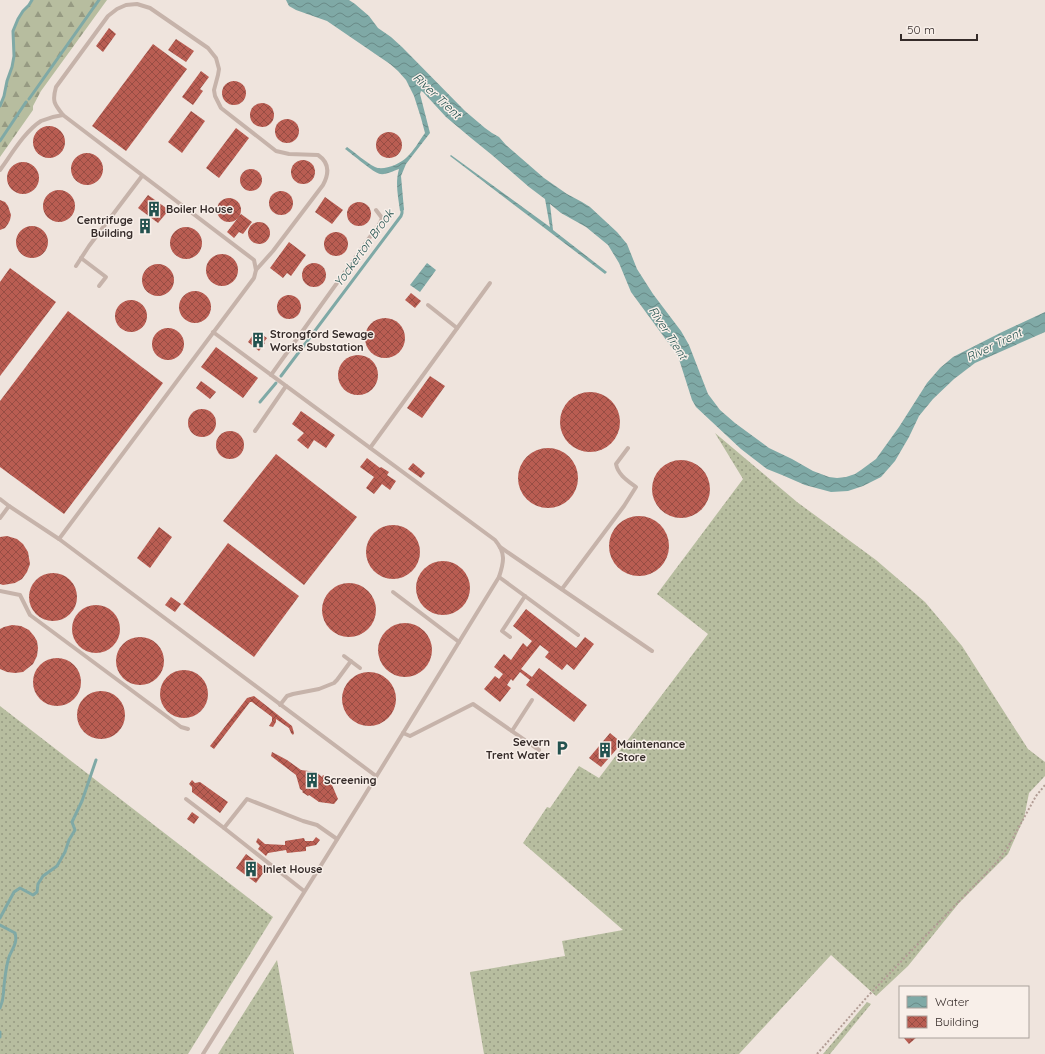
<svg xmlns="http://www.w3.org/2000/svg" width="1045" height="1054" viewBox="0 0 1045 1054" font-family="Quicksand,sans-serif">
	<defs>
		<pattern id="grass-dots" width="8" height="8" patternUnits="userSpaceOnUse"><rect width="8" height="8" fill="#b7bd9f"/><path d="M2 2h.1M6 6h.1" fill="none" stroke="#969a82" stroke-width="1.8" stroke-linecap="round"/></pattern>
		<pattern id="forest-firs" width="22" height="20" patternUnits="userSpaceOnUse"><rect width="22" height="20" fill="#b7bd9f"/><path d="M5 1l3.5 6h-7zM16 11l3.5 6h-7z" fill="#969a82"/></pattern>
		<pattern id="water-waves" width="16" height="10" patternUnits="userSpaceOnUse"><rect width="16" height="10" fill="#7fa9a6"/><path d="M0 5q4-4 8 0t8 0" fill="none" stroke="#698a87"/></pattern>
		<pattern id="building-cross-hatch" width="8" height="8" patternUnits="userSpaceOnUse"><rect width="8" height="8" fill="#b95d52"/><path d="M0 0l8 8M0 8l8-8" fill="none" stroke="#974d44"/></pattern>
	</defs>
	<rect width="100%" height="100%" fill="#efe4dd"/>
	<g fill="url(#grass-dots)">
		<polygon points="715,433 797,502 876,560 925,602 962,646 1028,749 1045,762 1045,776 1029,793 1024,818 1008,854 959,903 908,966 876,996 831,955 739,1054 484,1054 470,972 565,956 562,941 623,930 523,843 547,807 550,808 579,766 599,778 708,634 657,594 743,479"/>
		<polygon points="0,706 273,917 188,1054 0,1054"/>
		<polygon points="277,960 294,1054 218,1054"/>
		<polygon points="867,1002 871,1004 830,1054 823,1054"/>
	</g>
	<polygon fill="url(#forest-firs)" points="32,0 107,0 41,91 33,106 33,110 0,157 0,106 4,96 7,81 12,67 14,56 13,31 18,19 23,11 29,5"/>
	<g fill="url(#water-waves)">
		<path d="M286 0H349L355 4 369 16 378 28 391 37 402 47 465 111 485 128 492 133 499 137 506 145 544 178 567 194 582 202 590 207 617 232 627 244 637 269 653 294 681 331 689 345 708 394 720 410 735 423 769 448 792 459 813 471 829 477 837 478 846 477 855 474 861 470 876 459 899 427 927 383 940 368 953 357 1000 333 1045 312V332L975 363 954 379 933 399 919 416 909 437 895 461 881 477 863 486 848 491 831 492 805 485 782 475 767 469 741 449 696 407 692 400 678 356 631 292 619 263 608 245 586 227 561 213 550 204 553 230 607 272 605 274 450 156 451 155 550 227 545 199 529 187 492 155 471 138 446 117 423 92 421 91 420 94 430 133 406 164 401 176 404 210 400 211C398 196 395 183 399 169 393 171 386 175 380 174 374 173 352 154 345 149L347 147C356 153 365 162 375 167 383 171 400 164 406 158 414 151 419 141 425 133L421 118 414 96 406 80 398 71 390 64 327 21 296 10 289 6Z"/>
		<polygon points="427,263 436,270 420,292 410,285"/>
	</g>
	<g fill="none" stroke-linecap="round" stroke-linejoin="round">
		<g stroke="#7fa9a6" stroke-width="3">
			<polyline points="29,99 99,0"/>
			<polyline points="0,106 4,96 7,81 12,67 14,56 13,31 18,19 23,11 29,5 32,0"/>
			<polyline points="0,141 26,102"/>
			<polyline points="281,376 401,216 402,213 402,208"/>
			<polyline points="260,402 276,383"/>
			<polyline points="0,918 14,892 20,888 33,895 37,892 38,884 43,876 57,866 65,852 69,840 75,830 72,822 82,801 96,760"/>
			<path d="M0 925 15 933C18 943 12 949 9 957 6 966 5 977 4 986 3 995 4 999 0 1008"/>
			<polyline points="0,1032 0,1037"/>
		</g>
	</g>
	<g fill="url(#building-cross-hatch)">
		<polygon points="109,28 116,34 103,52 96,46"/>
		<polygon points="176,39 194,51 186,62 168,50"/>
		<polygon points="153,44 187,69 126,151 92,126"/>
		<polygon points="201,71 209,77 200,89 203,91 193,105 182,97"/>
		<circle cx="234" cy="93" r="12"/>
		<circle cx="262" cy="115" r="12"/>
		<polygon points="191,111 205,121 182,153 168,142"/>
		<circle cx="287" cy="131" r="12"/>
		<circle cx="49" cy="142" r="16"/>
		<polygon points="236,128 249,138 219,178 206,168"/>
		<circle cx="389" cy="145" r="13"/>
		<circle cx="87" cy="169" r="16"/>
		<circle cx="303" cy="172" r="12"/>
		<circle cx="23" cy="178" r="16"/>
		<circle cx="251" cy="180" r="11"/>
		<circle cx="59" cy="206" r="16"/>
		<circle cx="281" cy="203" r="12"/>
		<polygon points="148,195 169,210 158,223 138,208"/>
		<polygon points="325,197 343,210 332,224 315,212"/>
		<circle cx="229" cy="210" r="12"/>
		<polygon points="0,200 5,202 8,206 11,215 10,220 8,224 5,228 0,230"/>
		<circle cx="359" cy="214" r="12"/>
		<polygon points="241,214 252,222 243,234 239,232 234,238 227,232"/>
		<circle cx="145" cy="226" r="5"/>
		<circle cx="259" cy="233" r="11"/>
		<circle cx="32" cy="242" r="16"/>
		<circle cx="186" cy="243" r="16"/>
		<circle cx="336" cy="244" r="12"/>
		<polygon points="289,242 306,255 291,276 287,273 283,278 270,268"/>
		<circle cx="222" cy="270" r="16"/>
		<circle cx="314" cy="275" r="12"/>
		<circle cx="158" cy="280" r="16"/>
		<polygon points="10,268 56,302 0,376 0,282"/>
		<circle cx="195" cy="307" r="16"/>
		<polygon points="411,293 421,301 415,308 405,300"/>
		<circle cx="289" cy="307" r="12"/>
		<circle cx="131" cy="316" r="16"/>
		<polygon points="68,311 163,383 64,514 0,467 0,401"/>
		<circle cx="385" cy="338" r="20"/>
		<circle cx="168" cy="344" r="16"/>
		<polygon points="258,332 267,338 264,342 265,343 259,351 248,342 253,335 255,336"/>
		<polygon points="216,347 258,378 243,398 201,367"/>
		<circle cx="358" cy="375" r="20"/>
		<polygon points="430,376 445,386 422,418 407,408"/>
		<polygon points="201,381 216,392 210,399 196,388"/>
		<circle cx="590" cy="422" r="30"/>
		<circle cx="202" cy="423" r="14"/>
		<polygon points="301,411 335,435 326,448 314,440 308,449 297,440 304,433 292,424"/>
		<circle cx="230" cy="445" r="14"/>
		<circle cx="548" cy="478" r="30"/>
		<polygon points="276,454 357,517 304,585 223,521"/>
		<polygon points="367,458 380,468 381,467 389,472 387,475 396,481 390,490 382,484 374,494 366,488 374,477 360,467"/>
		<circle cx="681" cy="489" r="29"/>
		<polygon points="413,463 425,473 421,478 408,469"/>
		<circle cx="639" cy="546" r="30"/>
		<circle cx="393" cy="552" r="27"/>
		<polygon points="159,527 172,537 150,568 137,558"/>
		<polygon points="7,536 17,539 23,544 28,552 30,564 27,572 22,579 15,583 3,585 0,584 0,537"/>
		<polygon points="228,543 299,596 254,657 183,604"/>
		<circle cx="443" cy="588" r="27"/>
		<circle cx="53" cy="597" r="24"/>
		<circle cx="349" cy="610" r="27"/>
		<polygon points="171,597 181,604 175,612 165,605"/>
		<circle cx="96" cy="629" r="24"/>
		<polygon points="526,609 576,648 585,637 594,644 574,670 567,664 562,670 545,657 549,652 540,645 521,669 532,677 539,668 587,705 574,722 526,685 530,680 520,672 513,681 511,679 507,685 511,688 500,702 484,689 495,676 499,679 503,674 494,667 504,654 511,660 523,643 527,647 532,641 513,626"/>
		<circle cx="405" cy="650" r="27"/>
		<polygon points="12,625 21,626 29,630 34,636 37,641 38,648 37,656 33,664 23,672 15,673 7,672 0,669 0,629 4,627"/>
		<circle cx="140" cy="661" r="24"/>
		<circle cx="57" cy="682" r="24"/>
		<circle cx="184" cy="694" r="24"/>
		<circle cx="369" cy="699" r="27"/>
		<circle cx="101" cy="715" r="24"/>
		<polygon points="254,696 292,726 294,733 293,735 291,733 289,728 276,719 276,722 273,727 269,726 272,721 272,717 252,702 250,702 214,749 210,746 247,698"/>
		<polygon points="610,733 622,743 601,767 589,758"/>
		<polygon points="272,752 287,760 301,770 316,772 322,777 323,775 329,780 328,781 332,785 338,799 334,804 319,802 309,795 308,796 302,792 303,791 300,789 296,775 271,756"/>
		<polygon points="192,780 195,783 200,782 228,802 220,813 192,792 192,787 189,784"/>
		<polygon points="192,812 199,817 194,824 187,819"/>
		<polygon points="316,837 320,840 316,845 306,847 306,851 287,853 286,850 268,853 266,856 258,849 260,846 256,842 258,838 265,844 285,845 285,841 304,838 305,841 313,841"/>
		<polygon points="246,854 266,869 256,883 236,868"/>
		<polygon points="903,1037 917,1037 909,1044"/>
	</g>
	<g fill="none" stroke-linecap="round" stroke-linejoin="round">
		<polyline stroke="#b29d95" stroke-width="2" stroke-dasharray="2 2" stroke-linecap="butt" points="817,1054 867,997 996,863 1008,847 1036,796 1045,785"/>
		<g stroke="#c6b3aa" stroke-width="4">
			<path d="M63 115C54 104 52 101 56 87L108 16 117 9 126 5 137 4 150 8 208 48 216 58 219 69 218 75 214 90 215 96 221 108 276 151 289 154 318 155C330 163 329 174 323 185L273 251 256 270"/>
			<path d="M0 170C11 155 25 131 41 121 48 118 55 116 63 115L254 260 256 270 254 278 59 539"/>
			<polyline points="81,258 106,277 99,286"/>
			<polyline points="76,266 89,246 142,176"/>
			<polyline points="428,305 457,328"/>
			<polyline points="271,375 380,223 382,218 376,210"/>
			<polyline points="255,431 286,386"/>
			<polyline points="370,448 490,283"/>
			<polyline points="0,499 9,506 59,539 376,776"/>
			<polyline points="0,518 9,506"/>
			<polyline points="500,547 652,651"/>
			<polyline points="499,577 578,635"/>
			<path d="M562 589 624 506 636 487C628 481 618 475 616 464L628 448"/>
			<polyline points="0,591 20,595 30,615 181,727 188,729"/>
			<polyline points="393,592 459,642"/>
			<polyline points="510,637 502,631 525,596"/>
			<polyline points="344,656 360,668"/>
			<polyline points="280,705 287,696 293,694 319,689 334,683 337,680 351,661"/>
			<polyline points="512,731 532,700"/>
			<polyline points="403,733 410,736 473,704 539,750"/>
			<polyline points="186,799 224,828"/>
			<polyline points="304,891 224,828 247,799 303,821 317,825 337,839"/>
			<path d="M203 1054 363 798 499 577C504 562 506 553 495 540L213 332"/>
		</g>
	</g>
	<defs>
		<g id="building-bare" transform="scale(1.2)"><path d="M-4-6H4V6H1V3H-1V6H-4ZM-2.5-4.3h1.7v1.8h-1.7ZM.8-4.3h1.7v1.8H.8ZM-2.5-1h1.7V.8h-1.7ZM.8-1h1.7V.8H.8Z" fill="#23524f" stroke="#f8efe9" stroke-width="2.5" paint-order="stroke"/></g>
		<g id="parking-bare" transform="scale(1.2)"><path d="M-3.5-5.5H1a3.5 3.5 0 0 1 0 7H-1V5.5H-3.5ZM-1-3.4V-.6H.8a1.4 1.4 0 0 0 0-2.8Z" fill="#23524f" stroke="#f8efe9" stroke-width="2.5" paint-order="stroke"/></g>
	</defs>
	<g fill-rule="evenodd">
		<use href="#building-bare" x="154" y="209"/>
		<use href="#building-bare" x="145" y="226"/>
		<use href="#building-bare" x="258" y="340"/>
		<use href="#parking-bare" x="562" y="748"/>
		<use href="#building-bare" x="605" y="750"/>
		<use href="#building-bare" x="312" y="780"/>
		<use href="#building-bare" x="251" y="869"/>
	</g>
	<g text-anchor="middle" stroke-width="3" stroke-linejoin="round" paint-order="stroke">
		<g font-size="11" font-weight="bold" fill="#352b29" stroke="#f8efe9" text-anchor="start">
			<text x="166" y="213">Boiler House</text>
			<text x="133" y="224" text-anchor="end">Centrifuge<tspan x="133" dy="13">Building</tspan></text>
			<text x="270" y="338">Strongford Sewage<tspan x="270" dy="13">Works Substation</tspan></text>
			<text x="550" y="746" text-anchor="end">Severn<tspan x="550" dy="13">Trent Water</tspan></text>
			<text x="617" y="748">Maintenance<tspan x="617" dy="13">Store</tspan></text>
			<text x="324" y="784">Screening</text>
			<text x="263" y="873">Inlet House</text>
		</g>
		<g font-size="12" font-style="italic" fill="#23524f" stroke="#f8efe9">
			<text transform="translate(437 96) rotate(43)" y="4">River Trent</text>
			<text transform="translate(364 248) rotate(-54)" y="4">Yockerton Brook</text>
			<text transform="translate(668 333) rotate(57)" y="4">River Trent</text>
			<text transform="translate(994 345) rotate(-26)" y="4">River Trent</text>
		</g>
	</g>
	<rect x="899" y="986" width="130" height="52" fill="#f8efe9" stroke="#aaa19c"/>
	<rect x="907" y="996" width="20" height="12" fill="url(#water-waves)" stroke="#aaa19c"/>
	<text x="935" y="1006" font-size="12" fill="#352b29">Water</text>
	<rect x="907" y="1016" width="20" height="12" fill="url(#building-cross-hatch)" stroke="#aaa19c"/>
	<text x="935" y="1026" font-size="12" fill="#352b29">Building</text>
	<path d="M901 34v6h76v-6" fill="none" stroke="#352b29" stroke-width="2"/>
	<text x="907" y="34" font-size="12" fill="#352b29" stroke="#f8efe9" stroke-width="3" paint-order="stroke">50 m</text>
</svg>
